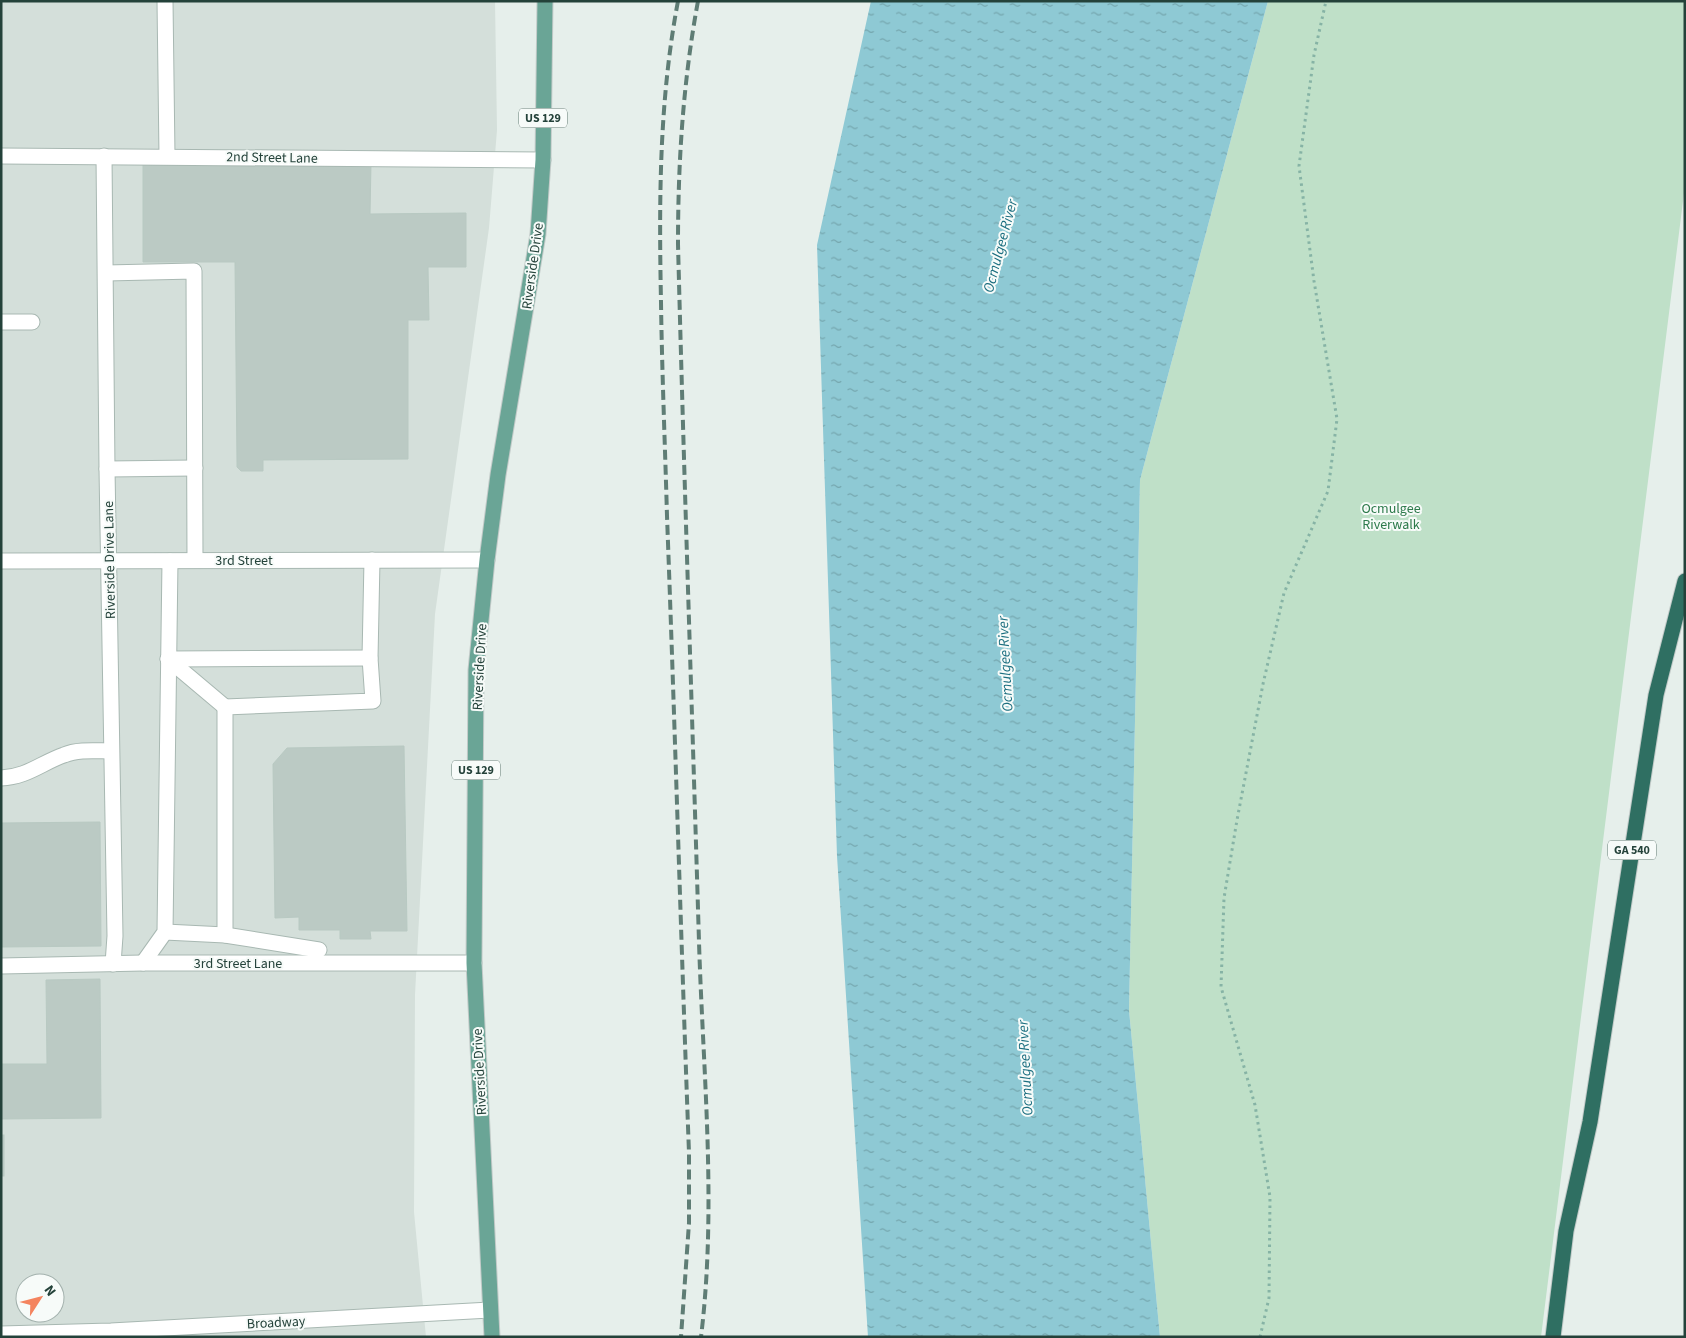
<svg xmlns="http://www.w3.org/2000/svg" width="1686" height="1338" viewBox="0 0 1686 1338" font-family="'Source Sans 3',sans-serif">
	<defs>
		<pattern id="water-ripples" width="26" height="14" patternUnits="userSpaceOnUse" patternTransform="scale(1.25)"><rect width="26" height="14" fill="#8ec9d4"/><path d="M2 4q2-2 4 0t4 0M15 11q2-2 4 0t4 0" fill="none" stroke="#74a5ad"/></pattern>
	</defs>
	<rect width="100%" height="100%" fill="#e6efeb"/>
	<path fill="#d4dfda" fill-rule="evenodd" d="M1 1H495L497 130 489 228 435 614 415 995 414 1212 426 1337H1ZM25 1283H55V1313H25Z"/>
	<polygon fill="#bfe0c8" points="1268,1 1685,1 1685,185 1541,1337 1160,1337 1129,1010 1140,480"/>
	<polygon fill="url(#water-ripples)" points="871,1 1268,1 1140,480 1129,1010 1160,1337 868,1337 837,856 817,245"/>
	<g fill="#bbcac4" stroke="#b8c9c2">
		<polygon points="371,162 370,214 466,213 466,267 428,267 429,320 408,320 408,459 263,460 263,471 241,471 237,467 237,462 235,262 143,262 143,163"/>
		<polygon points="404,746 407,931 370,931 371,939 340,939 340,930 299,930 299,917 275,918 273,764 287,748"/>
		<polygon points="100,822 101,946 1,947 1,823"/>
		<polygon points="100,979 101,1118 1,1119 1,1064 47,1064 46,980"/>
		<rect x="1" y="1135" width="3" height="41"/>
	</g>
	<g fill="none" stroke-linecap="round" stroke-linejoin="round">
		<g stroke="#a8b8b2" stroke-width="17">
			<g id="minor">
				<polyline points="165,1 167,156"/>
				<polyline points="1,156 543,160"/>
				<polyline points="104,156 107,469 115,936 113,964"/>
				<polyline points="106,273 194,271 195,560"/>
				<polyline points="1,322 32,322"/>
				<polyline points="107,469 195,468"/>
				<polyline points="1,561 487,560"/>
				<polyline points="168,659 370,658"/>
				<polyline points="168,659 225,707"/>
				<path d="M1 778C27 777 41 763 64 755 78 749 96 751 111 751"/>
				<polyline points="165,932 225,935 319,950"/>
				<polyline points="225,935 225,707 373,701 370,658 372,560"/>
				<polyline points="143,963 165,932 170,561"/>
				<polyline points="1,966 143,963 474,963"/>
				<polyline points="1,1334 111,1331 490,1310"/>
			</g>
		</g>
		<g stroke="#c2cac8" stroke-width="17">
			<polyline id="major" points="492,1337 474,963 476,670 487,560 498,475 538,234 543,160 545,1"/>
		</g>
		<g stroke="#c2cac8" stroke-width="17">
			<polyline id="highway" points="1553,1337 1566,1231 1590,1122 1656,695 1685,581"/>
		</g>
		<polyline stroke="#86b3a5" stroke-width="3" stroke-dasharray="2.5 4" stroke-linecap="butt" points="1260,1337 1269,1298 1270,1197 1255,1105 1221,987 1224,898 1237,820 1263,684 1284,593 1328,491 1337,419 1314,281 1299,166 1314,55 1326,1"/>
		<use href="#minor" stroke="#fff" stroke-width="15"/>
		<use href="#major" stroke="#6aa596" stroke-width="15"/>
		<use href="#highway" stroke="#2f6f62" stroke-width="15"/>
		<g stroke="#5f7d75" stroke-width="4" stroke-dasharray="10 5" stroke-linecap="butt">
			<path d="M678 1C659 101 659 201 661 302 662 373 665 444 667 516 675 728 681 941 689 1153V1223L681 1337"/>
			<path d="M698 1C683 82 678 162 678 244 684 477 692 709 699 942 703 1073 717 1206 701 1337"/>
		</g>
	</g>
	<g text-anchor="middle" stroke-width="4" stroke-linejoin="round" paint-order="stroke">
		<g fill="#f7fbf9" stroke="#637a73" stroke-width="1">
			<rect x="519" y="108.5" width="48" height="19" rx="4"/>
			<rect x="452" y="760.5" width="48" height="19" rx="4"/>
			<rect x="1608" y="840.5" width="48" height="19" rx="4"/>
		</g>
		<g font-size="12" font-weight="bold" fill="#24423a">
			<text x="543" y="122">US 129</text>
			<text x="476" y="774">US 129</text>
			<text x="1632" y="854">GA 540</text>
		</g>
		<g font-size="14" fill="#24423a" stroke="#f7fbf9">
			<text transform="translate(272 157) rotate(1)" y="5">2nd Street Lane</text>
			<text transform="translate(532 266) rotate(-82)" y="5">Riverside Drive</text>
			<text transform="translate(109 560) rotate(-91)" y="5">Riverside Drive Lane</text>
			<text x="244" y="565">3rd Street</text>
			<text transform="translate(479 667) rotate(-87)" y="5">Riverside Drive</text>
			<text x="238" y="968">3rd Street Lane</text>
			<text transform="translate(479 1072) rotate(-93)" y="5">Riverside Drive</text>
			<text transform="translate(276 1322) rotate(-3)" y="5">Broadway</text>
		</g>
		<g font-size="14" fill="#2d7a4b" stroke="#f7fbf9">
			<text x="1391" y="513">Ocmulgee<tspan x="1391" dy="16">Riverwalk</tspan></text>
		</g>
		<g font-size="15" font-style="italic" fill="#1c6f80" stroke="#f7fbf9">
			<text transform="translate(1000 246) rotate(-75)" y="5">Ocmulgee River</text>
			<text transform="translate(1005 664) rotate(-93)" y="5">Ocmulgee River</text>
			<text transform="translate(1025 1068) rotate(-93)" y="5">Ocmulgee River</text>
		</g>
	</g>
	<rect width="1686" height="1338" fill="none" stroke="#24423a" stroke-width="5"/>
	<g transform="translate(40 1298) rotate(54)"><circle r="24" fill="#f7fbf9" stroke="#a3b1ad"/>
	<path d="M0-4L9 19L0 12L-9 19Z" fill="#f4845f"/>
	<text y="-8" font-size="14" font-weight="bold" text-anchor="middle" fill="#24423a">N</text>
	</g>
</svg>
